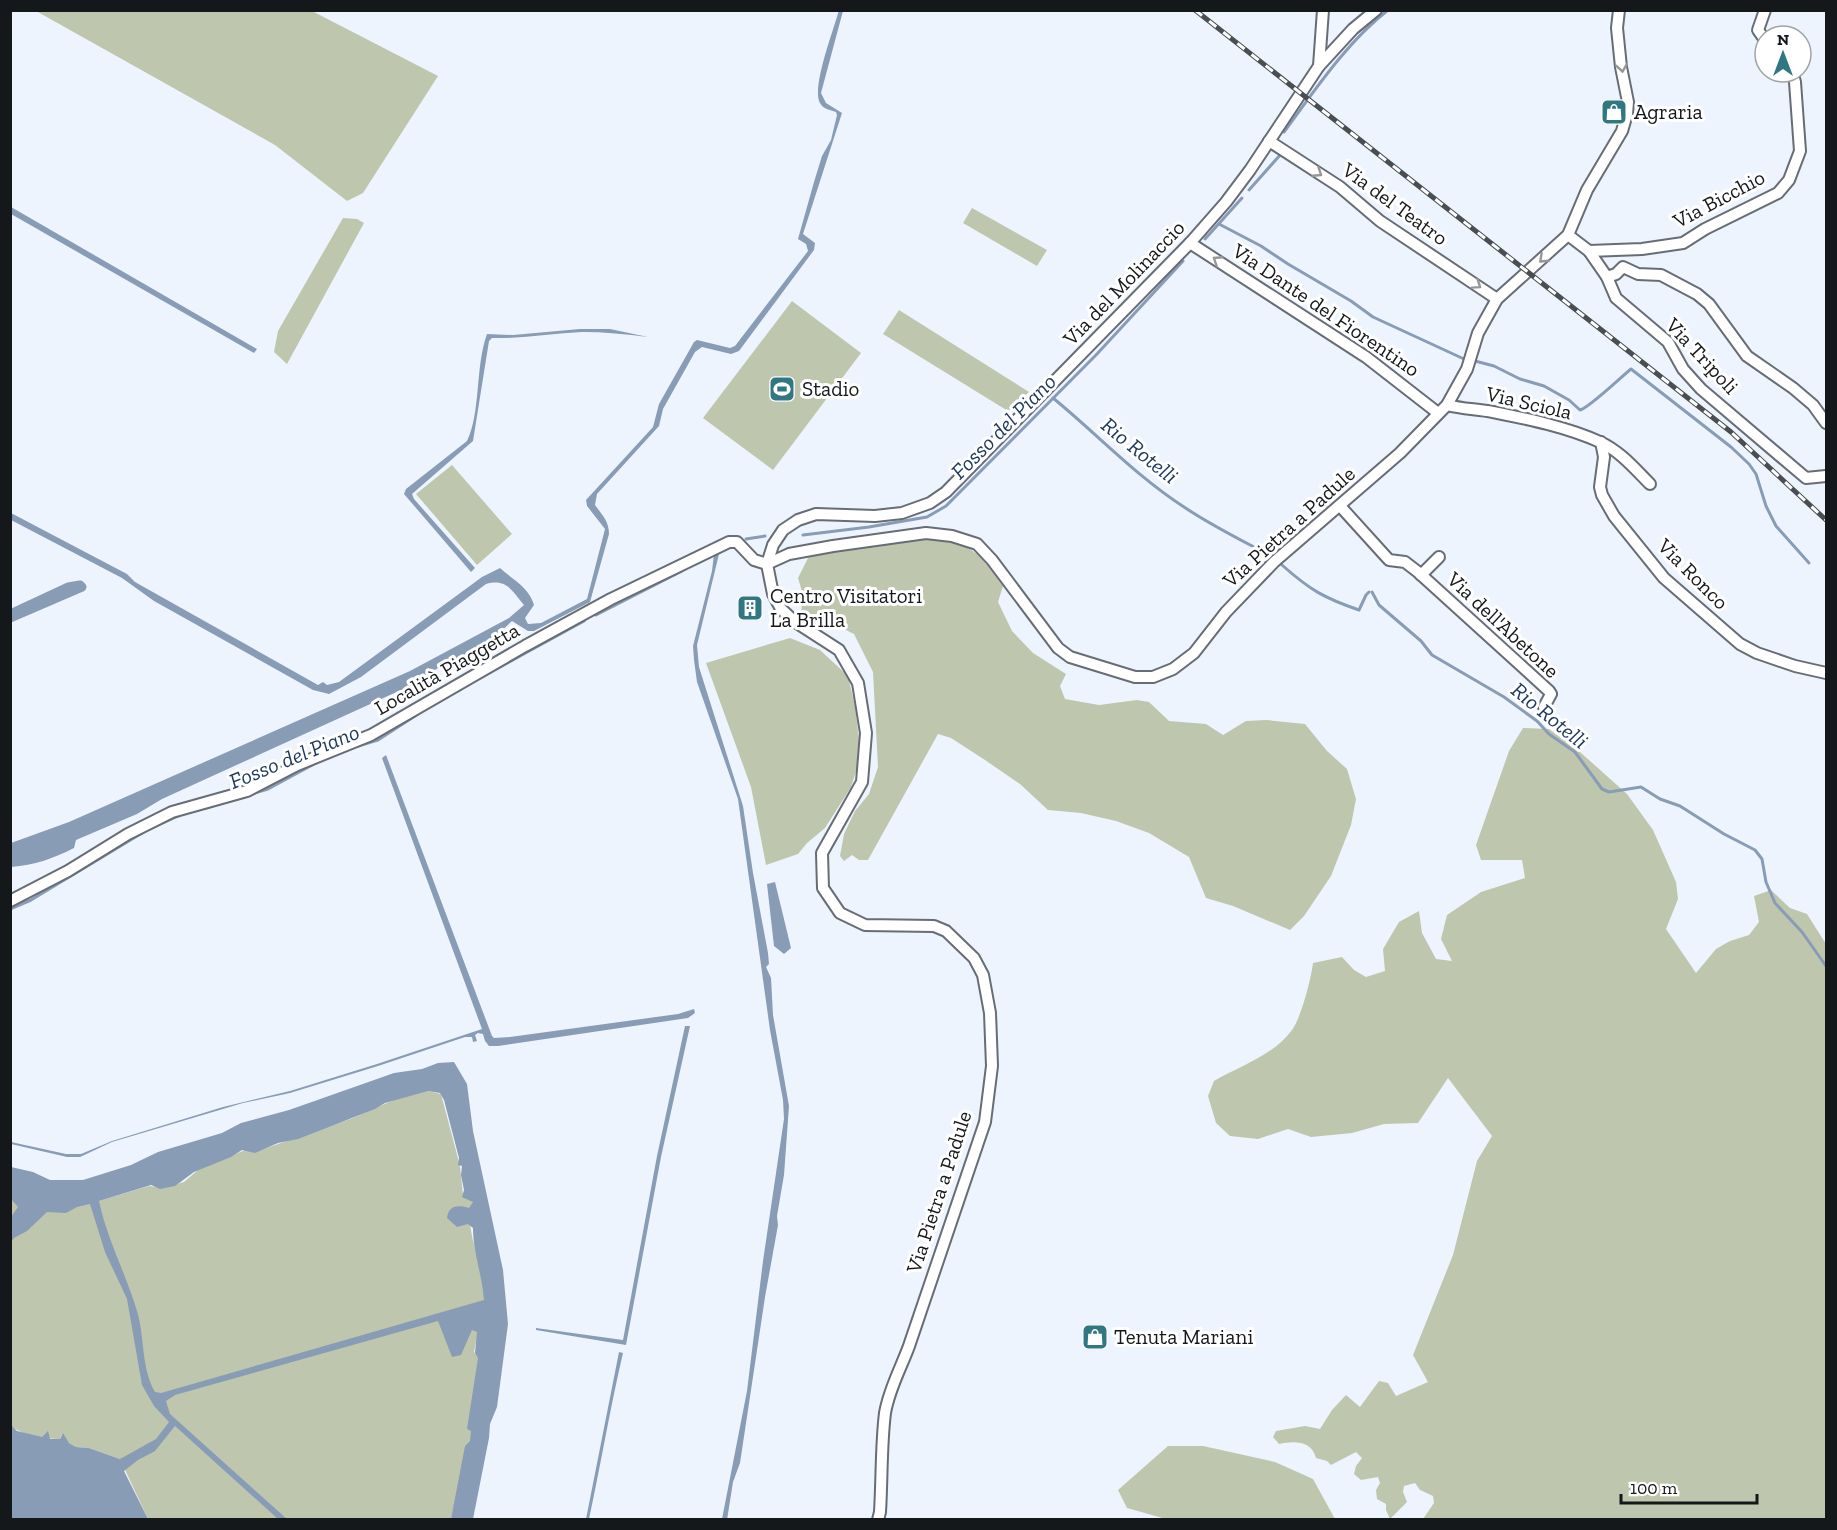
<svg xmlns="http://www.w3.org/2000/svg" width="1837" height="1530" viewBox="0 0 1837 1530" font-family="'Zilla Slab',serif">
	<rect width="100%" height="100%" fill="#edf4fe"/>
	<g fill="#bfc6ae">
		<polygon points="36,11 312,11 438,76 363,193 347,201 275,145"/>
		<polygon points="972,208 1047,250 1037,266 963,223"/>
		<polygon points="343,218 357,219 364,223 287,364 274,352 278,331"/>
		<polygon points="792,301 861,353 773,470 703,418"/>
		<polygon points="899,310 1029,392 1008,411 883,334"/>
		<polygon points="452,465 512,534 477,565 416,494"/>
		<path d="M934 535C977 548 977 552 1003 586L998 602 1012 631 1033 653 1066 674 1060 686 1065 699 1099 705 1137 700 1149 702 1169 721 1206 724 1223 735 1246 721 1266 720 1305 724 1327 751 1347 769 1356 799 1351 825 1331 876 1304 916 1290 930 1233 906 1206 898 1189 857 1149 833 1116 821 1081 813 1048 810 1020 784 985 760 951 738 938 734 868 860H859L852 855 844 861 840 856 844 834 855 811 869 794 878 767 873 672 854 634 836 625 815 622 801 613 803 595 798 578 810 554Z"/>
		<polygon points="790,638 820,650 848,676 855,706 861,756 851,787 825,828 807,843 798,854 766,865 751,787 706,663"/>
		<path d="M1523 728 1549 729 1580 752 1627 794 1653 830 1676 882 1678 899 1666 929 1696 973 1716 949 1730 941 1749 935 1759 922 1754 896 1771 890 1790 908 1807 914 1826 944V1519H1423L1434 1503 1433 1496 1420 1490 1415 1483 1404 1486 1403 1492 1407 1502 1390 1519 1386 1510V1504L1377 1499 1376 1490 1380 1483 1378 1477 1361 1480 1354 1474 1356 1466 1362 1458 1356 1452 1331 1465 1327 1461 1316 1458C1311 1440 1294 1441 1279 1444L1273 1437 1276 1431 1305 1426 1320 1429 1332 1410 1346 1395 1360 1407 1379 1381 1388 1383 1396 1396 1428 1382 1413 1355 1453 1255 1477 1161 1492 1136 1448 1078 1418 1123 1384 1124 1352 1133 1311 1137 1288 1129 1258 1139 1230 1136 1216 1123 1208 1096 1214 1081C1240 1066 1274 1055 1292 1030 1301 1018 1311 979 1313 963L1342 957 1354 970 1366 977 1385 971 1383 949 1399 922 1419 911 1422 933 1436 959 1452 961 1441 939 1447 915 1481 892 1525 878 1522 860H1481L1476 845 1509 751Z"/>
		<path d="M424 1090 441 1094 460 1166 463 1195 474 1201C462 1223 480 1256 483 1280 485 1295 485 1312 485 1328L478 1332 474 1352 479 1358 473 1430 451 1519H148L120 1459 89 1448 76 1447 69 1443 62 1434 60 1439C45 1439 21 1435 10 1425V1199L49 1212 92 1203 149 1186 162 1188 184 1182 198 1170 245 1150 255 1152 353 1118 405 1095Z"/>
		<polygon points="1168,1446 1203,1446 1275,1462 1313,1479 1335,1519 1166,1519 1127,1508 1118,1490"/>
	</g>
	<g fill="#889cb6" fill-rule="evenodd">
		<path d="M839 10 843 11 821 93 826 103 842 113 803 234 815 243 814 250 739 351 731 354 702 347 695 352 663 409 659 426 597 494 595 505C602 515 609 521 609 534L590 602 534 631H528L512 621 495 637 467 657 438 668 412 685 162 799 137 814 76 840 74 848C52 859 35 865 11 867V843L69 822 410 671 509 618 524 605C512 591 507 578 486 584L361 677 329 694 313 690 154 601 122 578 11 520V513L127 574 135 582 318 685 323 682 327 685 339 682 482 577 500 568C513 580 529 587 534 605L525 618 528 624 541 623 587 599 605 529 587 506 586 500 653 427 659 404 694 342 697 340 730 348 735 346 808 251 806 244 798 239 814 182 822 156 831 140 837 115 836 112C830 110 823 109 820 103 811 88 834 29 839 10Z"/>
		<polygon points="11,207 257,349 254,353 11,214"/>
		<path d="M580 329H610L648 337C626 334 604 332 582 332 552 333 522 339 492 338L489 341 473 441 412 494 414 499 475 568 471 572 404 494 406 489 467 441C481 412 475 367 487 334L513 335Z"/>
		<polygon points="720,550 697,645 699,667 743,806 753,873 768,953 769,964 766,967 771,978 773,1015 789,1106 784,1175 777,1216 778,1225 765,1297 740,1463 733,1482 727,1520 722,1519 747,1391 763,1261 784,1119 783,1100 770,1030 738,799 697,682 694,660 693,646 712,571 714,554"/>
		<polygon points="386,755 492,1036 494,1038 510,1037 678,1014 694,1009 695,1013 688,1018 498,1046 489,1046 485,1041 483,1034 478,1033 475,1035 477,1041 473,1042 472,1037 465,1037 378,1066 290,1093 243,1103 112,1142 80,1157 67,1157 11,1144 11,1142 66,1154 81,1154 112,1141 223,1107 290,1091 377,1064 482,1029 382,758"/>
		<polygon points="775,882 791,948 784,954 774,946 767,884"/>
		<polygon points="685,1026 690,1026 661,1157 626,1345 536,1330 536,1328 623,1340 657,1156"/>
		<path d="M454 1062 467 1084 473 1131 503 1270 508 1324 497 1407 490 1424 489 1438 473 1519H451L465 1446 470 1441 471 1431 467 1429 478 1358 475 1353 477 1332 472 1330 461 1355 452 1357 438 1321 175 1395 166 1401 170 1414 287 1519H278L175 1426 155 1451 138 1460 124 1471 148 1519H11V1425L17 1431 42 1437 48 1431 50 1439H60L63 1433 69 1443 76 1447 89 1448 120 1459 156 1439 169 1422 154 1406 142 1385 127 1299 105 1252 90 1204 77 1207 66 1213 47 1212 27 1231 14 1238 11 1242V1217L18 1207 11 1199V1167L33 1172 50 1180H83L131 1165 158 1152 222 1133 241 1123 289 1110 394 1073 422 1069 438 1063ZM428 1091 440 1093 444 1100 459 1158 458 1165 462 1166 461 1175 464 1190 462 1197 473 1202 469 1208C458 1205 449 1205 447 1218L457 1227 468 1224 473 1228C473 1252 482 1274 484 1300L161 1393 155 1392C141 1368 145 1338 137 1311 126 1274 107 1239 99 1201L151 1185 160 1189 175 1186 194 1172 231 1157 242 1150 255 1153 278 1143 298 1139 375 1109 385 1103Z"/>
		<path d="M619 1352 623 1353C610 1408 601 1464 589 1519H586Z"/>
	</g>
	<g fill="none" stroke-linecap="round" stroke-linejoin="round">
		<g stroke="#889cb6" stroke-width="3">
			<path d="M1284 132C1315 90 1346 43 1388 10"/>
			<polyline points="1249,190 1281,154"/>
			<polyline points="1219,224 1261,246 1288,264 1351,301 1373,317 1464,359"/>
			<polyline points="1205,239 1242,198"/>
			<path d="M1475 361 1494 366 1520 379 1544 386 1569 400 1580 410C1589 408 1621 377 1631 369L1731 447 1749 464 1756 474 1766 506 1776 526 1809 563"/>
			<path d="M1053 398C1097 434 1136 476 1184 507 1212 526 1243 541 1273 557"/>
			<polyline points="803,535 869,527 927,517 946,506 1096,355 1183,261"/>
			<polyline points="746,539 765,536"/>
			<path d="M1282 565C1310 590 1324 598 1359 610L1366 595 1369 592"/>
			<polyline points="1372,592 1379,605 1421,641 1432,655 1504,697 1537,721 1549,734 1575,752 1602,789 1609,792 1641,787 1660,799 1680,806 1724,834 1755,850 1762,859 1766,882 1775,903 1802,932 1826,966"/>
			<polyline points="596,615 682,571"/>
			<polyline points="480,678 584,621"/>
			<polyline points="358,746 378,740 418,714"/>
			<polyline points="206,808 268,789 316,763"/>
			<polyline points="10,909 31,900 147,830 185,813"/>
		</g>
		<polyline stroke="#889cb6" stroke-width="9" points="10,614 68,587 80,585 82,587 10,618"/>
		<g stroke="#676d75" stroke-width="14">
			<g id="minor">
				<polyline points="1765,10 1758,30 1765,40"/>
				<polyline points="1319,66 1323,10"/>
				<polyline points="1269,141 1340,187 1380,221 1497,299"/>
				<polyline points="1568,235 1589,251 1607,277 1616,298 1668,342 1683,369 1701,389 1806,478 1826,476"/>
				<polyline points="1190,243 1366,357 1438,413"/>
				<polyline points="1589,251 1642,249 1683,243 1705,229 1778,193 1789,180 1800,151 1795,82 1792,72"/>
				<polyline points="1607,277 1616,274 1623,267 1638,274 1661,275 1697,294 1709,304 1747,356 1793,388 1813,405 1826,423"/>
				<path d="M1447 405C1462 409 1477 409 1493 412 1528 419 1567 427 1600 442 1620 451 1635 469 1650 484"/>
				<polyline points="1601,442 1604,457 1600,487 1602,495 1614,516 1664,578 1740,644 1757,653 1795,666 1826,673"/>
				<polyline points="1340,506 1389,560 1405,562 1418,572 1549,691 1551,694 1544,707"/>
				<polyline points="1421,575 1439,557"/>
				<polyline points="10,901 68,871 128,834 172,812 247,791 297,765 371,735 525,646 611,599 729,542 737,542 754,560 767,564 789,554 833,546 926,533 952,536 977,544 992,560 1058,648 1070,657 1135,677 1153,677 1173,669 1194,653 1226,612 1274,562 1400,453 1447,405 1467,369 1478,333 1497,299 1568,235 1587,190 1622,131 1627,114 1628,102 1621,67 1617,28 1619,10"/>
				<path d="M878 1520 880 1512C882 1480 881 1445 885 1413 889 1389 901 1368 909 1346L985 1122 992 1066 990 1013 983 975 974 958 946 931 934 926 865 925 840 913 823 888 822 853 862 782 866 733 858 683 839 650 794 621 781 609 773 594 767 564 773 545 783 530 798 520 816 514 875 516 902 513 930 503 946 492 1190 243 1226 202 1250 170 1319 66 1353 29 1376 10"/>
			</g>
		</g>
		<use href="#minor" stroke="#fff" stroke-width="10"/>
		<g stroke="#4a4e52" stroke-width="5">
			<polyline id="rail" points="1195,10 1731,432 1826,520"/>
		</g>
		<use href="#rail" stroke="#fff" stroke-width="3" stroke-dasharray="9" stroke-linecap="butt"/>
	</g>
	<defs><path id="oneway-chevron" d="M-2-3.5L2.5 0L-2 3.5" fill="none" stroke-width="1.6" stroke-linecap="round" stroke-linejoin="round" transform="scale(1.5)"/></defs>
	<g stroke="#969798">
		<use href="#oneway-chevron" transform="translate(1622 68) rotate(81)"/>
		<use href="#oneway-chevron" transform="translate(1318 173) rotate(33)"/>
		<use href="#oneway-chevron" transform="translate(1543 259) rotate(137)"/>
		<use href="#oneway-chevron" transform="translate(1217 260) rotate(-147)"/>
		<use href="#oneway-chevron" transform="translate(1477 285) rotate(34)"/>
	</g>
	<defs>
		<g id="shop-square" transform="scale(1.35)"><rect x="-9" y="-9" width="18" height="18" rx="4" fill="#307782" stroke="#fff"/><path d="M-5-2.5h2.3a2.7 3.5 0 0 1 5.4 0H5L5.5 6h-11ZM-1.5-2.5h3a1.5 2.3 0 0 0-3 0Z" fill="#fff"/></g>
		<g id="stadium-square" transform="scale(1.35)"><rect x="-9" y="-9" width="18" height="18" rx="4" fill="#307782" stroke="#fff"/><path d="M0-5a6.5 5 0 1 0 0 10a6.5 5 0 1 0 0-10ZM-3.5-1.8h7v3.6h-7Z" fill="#fff"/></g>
		<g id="building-square" transform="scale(1.35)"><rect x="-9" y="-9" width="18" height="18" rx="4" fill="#307782" stroke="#fff"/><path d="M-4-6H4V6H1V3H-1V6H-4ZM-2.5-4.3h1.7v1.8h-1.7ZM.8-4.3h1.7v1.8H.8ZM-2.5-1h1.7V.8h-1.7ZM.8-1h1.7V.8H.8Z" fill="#fff"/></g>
	</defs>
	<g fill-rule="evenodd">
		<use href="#shop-square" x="1614" y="112"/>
		<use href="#stadium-square" x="782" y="389"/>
		<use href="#building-square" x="750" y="608"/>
		<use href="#shop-square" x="1095" y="1337"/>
	</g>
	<g text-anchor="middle" stroke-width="6" stroke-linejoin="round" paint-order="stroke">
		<g font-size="21" fill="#15181b" stroke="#fff" text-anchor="start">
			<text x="1634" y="119">Agraria</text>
			<text x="802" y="396">Stadio</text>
			<text x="770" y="603">Centro Visitatori<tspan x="770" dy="24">La Brilla</tspan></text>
			<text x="1114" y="1344">Tenuta Mariani</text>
		</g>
		<g font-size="21" fill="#15181b" stroke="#fff">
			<text transform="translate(1719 199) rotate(-28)" y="7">Via Bicchio</text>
			<text transform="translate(1395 204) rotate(36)" y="7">Via del Teatro</text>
			<text transform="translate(1124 283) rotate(-46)" y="7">Via del Molinaccio</text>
			<text transform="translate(1326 310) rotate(34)" y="7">Via Dante del Fiorentino</text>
			<text transform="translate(1702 356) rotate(47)" y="7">Via Tripoli</text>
			<text transform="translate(1529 403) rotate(13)" y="7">Via Sciola</text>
			<text transform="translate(1289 527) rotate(-42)" y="7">Via Pietra a Padule</text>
			<text transform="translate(1693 574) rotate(45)" y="7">Via Ronco</text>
			<text transform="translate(1503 625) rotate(43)" y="7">Via dell'Abetone</text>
			<text transform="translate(447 669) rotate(-30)" y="7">Località Piaggetta</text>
			<text transform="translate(939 1192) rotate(-72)" y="7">Via Pietra a Padule</text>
		</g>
		<g font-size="22" font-style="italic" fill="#1b385d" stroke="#fff">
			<text transform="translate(1003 426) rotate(-45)" y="8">Fosso del Piano</text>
			<text transform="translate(1140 450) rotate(39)" y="8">Rio Rotelli</text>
			<text transform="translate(1550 715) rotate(39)" y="8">Rio Rotelli</text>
			<text transform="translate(294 756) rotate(-22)" y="8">Fosso del Piano</text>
		</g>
	</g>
	<rect width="1837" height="1530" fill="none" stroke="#15181b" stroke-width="24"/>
	<g transform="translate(1783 54)"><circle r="28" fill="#ffffff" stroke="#a1a3a4" stroke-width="1.5"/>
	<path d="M0-4.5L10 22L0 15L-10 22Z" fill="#307782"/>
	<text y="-9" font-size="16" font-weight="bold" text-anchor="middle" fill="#15181b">N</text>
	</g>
	<path d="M1621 1494v9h136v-9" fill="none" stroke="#15181b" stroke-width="3"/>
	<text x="1630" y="1494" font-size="18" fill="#15181b" stroke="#ffffff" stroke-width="4.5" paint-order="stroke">100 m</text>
</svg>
